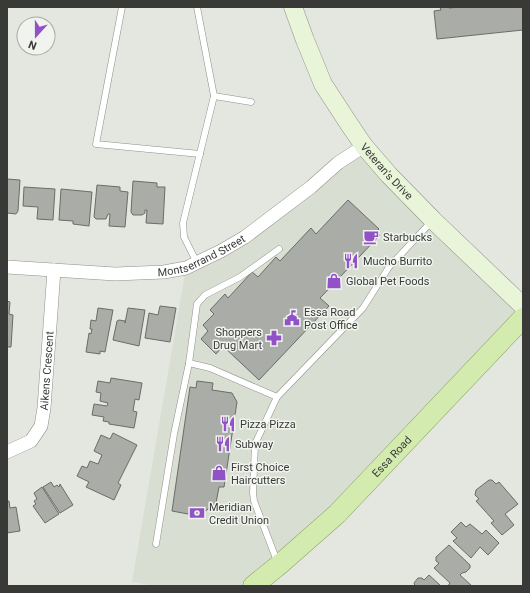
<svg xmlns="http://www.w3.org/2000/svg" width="530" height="593" viewBox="0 0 530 593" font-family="Roboto,sans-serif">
	<rect width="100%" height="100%" fill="#e4e6e0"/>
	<polygon fill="#d8ded1" points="364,146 523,318 253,586 154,586 132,582 186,268 221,251"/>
	<g fill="#aaada7" stroke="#6a6c67">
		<polygon points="440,7 448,7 449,8 461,7 523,7 523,30 437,39 434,11 441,10"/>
		<polygon points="7,179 20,180 18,211 16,214 7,213"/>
		<polygon points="133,181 157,183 157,187 165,187 163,224 146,223 147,210 145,210 145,213 142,215 133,215 131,212"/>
		<polygon points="97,185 120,187 120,191 128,192 125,227 109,226 110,214 108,214 106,219 96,219 94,217"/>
		<polygon points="24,187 55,189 53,220 37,219 38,207 23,206"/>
		<polygon points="61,189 92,192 89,226 73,224 73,221 59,220"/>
		<polygon points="348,200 379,229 376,232 380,235 320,298 329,306 259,380 223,346 216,354 201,339 208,331 203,325 214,314 210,310 225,294 228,298 252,272 258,277 276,257 280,261 311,228 316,234"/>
		<polygon points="7,301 10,302 9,314 13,315 11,347 7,347"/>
		<polygon points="160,306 176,308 170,342 145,338 149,313 158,315"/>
		<polygon points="98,308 113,310 105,352 100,351 100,354 86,352 89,333 91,334 92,329 90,329 91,320 96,321"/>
		<polygon points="128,308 145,310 139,346 113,340 117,321 119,320 125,321 125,323"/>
		<polygon points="111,378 142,383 139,400 135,399 133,411 137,412 134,428 109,424 109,422 103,421 104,417 92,415 94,404 107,406 108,403 100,401 101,393 96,392 98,381 110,383"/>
		<polygon points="197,381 213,383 212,390 232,393 237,402 224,487 219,487 216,503 199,516 172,511 190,387 196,388"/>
		<polygon points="113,433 137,445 118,483 121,485 114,500 86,487 89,482 77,476 82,466 87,468 90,461 98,464 102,455 94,451 101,435 110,439"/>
		<polygon points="489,480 492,480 496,484 499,482 518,504 505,514 514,525 502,535 491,523 494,521 476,501 479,499 475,495 476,490"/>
		<polygon points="51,482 54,487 57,485 59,487 60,484 73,505 60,513 43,487"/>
		<polygon points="42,487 59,514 45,523 33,506 36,504 34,501 37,499 34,493"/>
		<polygon points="7,501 9,501 10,508 16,507 20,531 7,533"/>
		<polygon points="461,522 466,527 470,524 482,534 486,530 499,543 488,555 480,547 471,558 453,541 457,538 451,532"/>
		<polygon points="449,545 470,565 470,568 466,572 462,573 460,575 472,586 448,586 450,583 434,568 439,563 436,561 436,557"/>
		<polygon points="429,575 441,586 415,586 414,583 418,578 422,578 424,580"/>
	</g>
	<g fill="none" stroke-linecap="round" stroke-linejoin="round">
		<g stroke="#8e918b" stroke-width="7">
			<g id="lane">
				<polyline points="122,7 96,144 200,154"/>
				<polyline points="214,96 251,102"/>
				<polyline points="197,263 184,237 183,223 214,96 197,7"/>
				<polyline points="189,363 210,368 277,397"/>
				<polyline points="156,544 174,434 189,363 197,304 205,295 240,277 279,249"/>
				<polyline points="277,561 254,501 253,493 255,444 277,397 363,308 389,267 432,221"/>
			</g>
		</g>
		<g stroke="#8e918b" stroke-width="14">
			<g id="street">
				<path id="s1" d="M7 267 115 274 164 272 186 268 221 251 245 237 311 187 338 163 364 146"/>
				<path id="s2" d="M7 452 31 441 41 426 44 408 54 270"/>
			</g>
		</g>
		<g stroke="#8e918b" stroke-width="19">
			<g id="secondary">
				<path id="s3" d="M293 7 305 40 323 84 349 124 364 146 389 175 433 220 523 306"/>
			</g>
		</g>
		<g stroke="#8ba564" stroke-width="21">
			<g id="primary">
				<path id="s4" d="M253 586 279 565 337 514 523 318"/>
			</g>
		</g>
		<use href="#lane" stroke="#fff" stroke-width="6"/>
		<use href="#street" stroke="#fff" stroke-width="13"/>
		<use href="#secondary" stroke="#e9f5d8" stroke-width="18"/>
		<use href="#primary" stroke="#d4ebb0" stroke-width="20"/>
	</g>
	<defs>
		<g id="cafe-bare" transform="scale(1.2)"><path d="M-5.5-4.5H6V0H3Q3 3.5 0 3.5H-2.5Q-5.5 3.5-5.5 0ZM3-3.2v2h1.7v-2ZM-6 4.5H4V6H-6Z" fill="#9252c7" stroke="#f1f4ee" stroke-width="2.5" paint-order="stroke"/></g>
		<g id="restaurant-bare" transform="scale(1.2)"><path d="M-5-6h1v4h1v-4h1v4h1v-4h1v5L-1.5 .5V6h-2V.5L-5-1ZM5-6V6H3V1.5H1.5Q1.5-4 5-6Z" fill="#9252c7" stroke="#f1f4ee" stroke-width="2.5" paint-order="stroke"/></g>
		<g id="shop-bare" transform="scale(1.2)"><path d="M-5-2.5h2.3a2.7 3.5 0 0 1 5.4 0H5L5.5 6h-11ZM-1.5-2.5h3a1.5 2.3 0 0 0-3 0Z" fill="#9252c7" stroke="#f1f4ee" stroke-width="2.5" paint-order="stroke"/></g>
		<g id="civic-bare" transform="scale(1.2)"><path d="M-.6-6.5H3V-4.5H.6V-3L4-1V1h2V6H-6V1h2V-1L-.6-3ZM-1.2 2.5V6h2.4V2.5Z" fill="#9252c7" stroke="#f1f4ee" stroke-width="2.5" paint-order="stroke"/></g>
		<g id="pharmacy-bare" transform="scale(1.2)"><path d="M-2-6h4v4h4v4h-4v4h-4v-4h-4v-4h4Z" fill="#9252c7" stroke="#f1f4ee" stroke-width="2.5" paint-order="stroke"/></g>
		<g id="bank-bare" transform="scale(1.2)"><path d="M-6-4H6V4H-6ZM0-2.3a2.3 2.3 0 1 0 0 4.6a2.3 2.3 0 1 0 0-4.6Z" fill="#9252c7" stroke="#f1f4ee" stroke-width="2.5" paint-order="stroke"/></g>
	</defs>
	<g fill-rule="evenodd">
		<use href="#cafe-bare" x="371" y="237"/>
		<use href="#restaurant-bare" x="351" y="261"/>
		<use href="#shop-bare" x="334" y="281"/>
		<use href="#civic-bare" x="292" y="318"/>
		<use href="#pharmacy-bare" x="274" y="338"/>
		<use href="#restaurant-bare" x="228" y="424"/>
		<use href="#restaurant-bare" x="223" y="444"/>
		<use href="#shop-bare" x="219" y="473"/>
		<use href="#bank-bare" x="197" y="513"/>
	</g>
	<g text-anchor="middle" stroke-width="3" stroke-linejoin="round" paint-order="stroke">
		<g font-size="11" fill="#393a38" stroke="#f1f4ee">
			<text dy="4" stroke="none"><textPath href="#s3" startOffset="191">Veteran's Drive</textPath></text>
			<text dy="4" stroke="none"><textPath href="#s1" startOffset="198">Montserrand Street</textPath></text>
			<text dy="4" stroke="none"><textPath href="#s2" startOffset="100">Aikens Crescent</textPath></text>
			<text dy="4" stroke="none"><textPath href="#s4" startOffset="190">Essa Road</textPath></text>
		</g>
		<g font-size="11" fill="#393a38" stroke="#f1f4ee" text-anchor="start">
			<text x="383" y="241">Starbucks</text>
			<text x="363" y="265">Mucho Burrito</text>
			<text x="346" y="285">Global Pet Foods</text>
			<text x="304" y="316">Essa Road<tspan x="304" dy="13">Post Office</tspan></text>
			<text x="262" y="336" text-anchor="end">Shoppers<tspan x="262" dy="13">Drug Mart</tspan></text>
			<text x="240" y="428">Pizza Pizza</text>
			<text x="235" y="448">Subway</text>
			<text x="231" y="471">First Choice<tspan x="231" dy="13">Haircutters</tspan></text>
			<text x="209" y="511">Meridian<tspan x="209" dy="13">Credit Union</tspan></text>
		</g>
	</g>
	<rect width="530" height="593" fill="none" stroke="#393a38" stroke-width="16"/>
	<g transform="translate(36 36) rotate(201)"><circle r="19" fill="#f1f4ee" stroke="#a7aaa5"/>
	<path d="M0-3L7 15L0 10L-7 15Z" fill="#9252c7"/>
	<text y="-6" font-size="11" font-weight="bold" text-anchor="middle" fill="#393a38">N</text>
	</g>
</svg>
